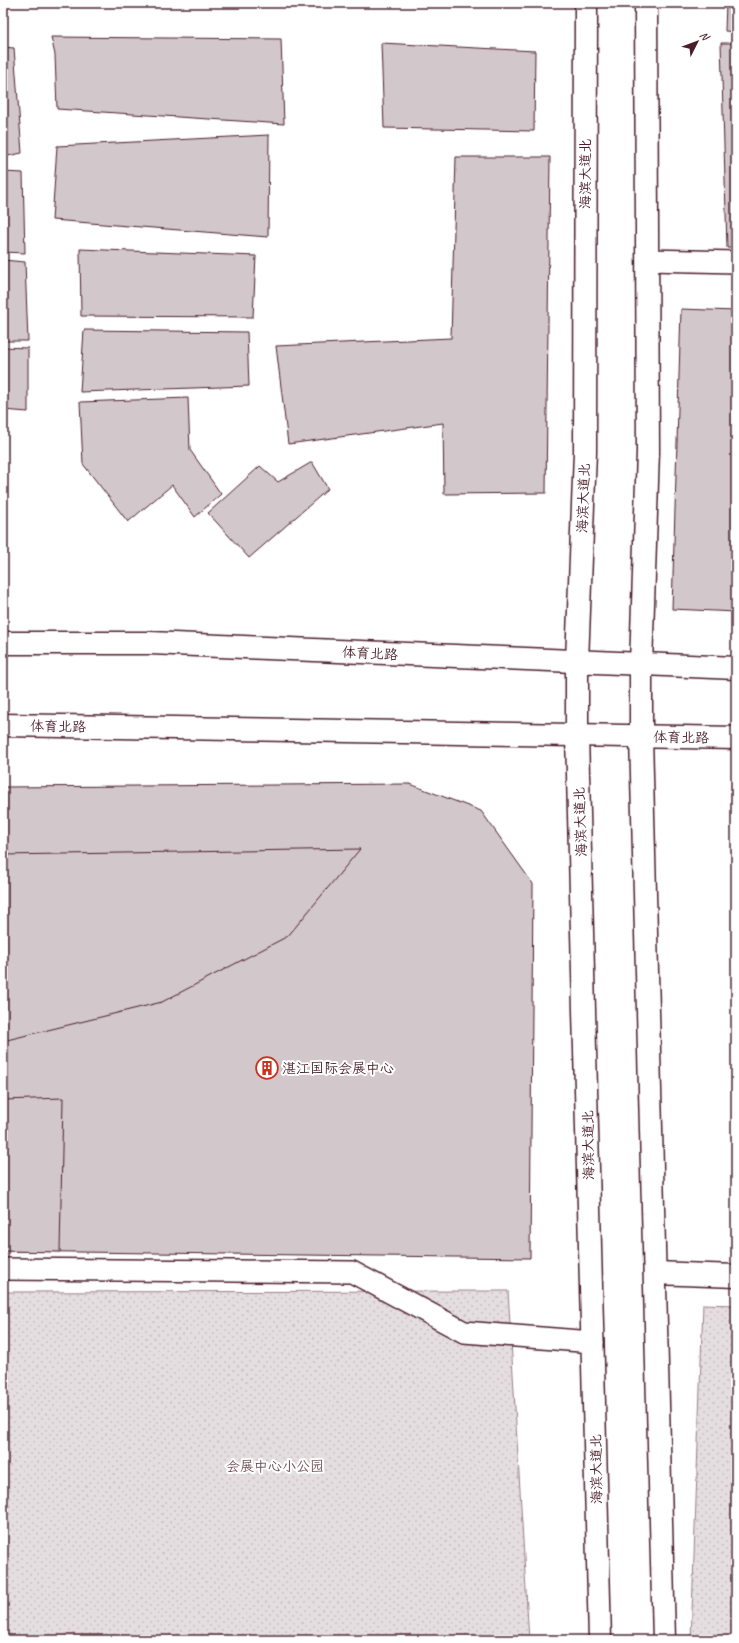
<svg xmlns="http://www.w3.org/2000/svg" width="739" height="1643" viewBox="0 0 739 1643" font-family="Caveat,'LXGW WenKai TC',sans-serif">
	<defs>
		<pattern id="grass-dots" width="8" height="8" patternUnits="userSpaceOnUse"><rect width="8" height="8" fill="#e5dee0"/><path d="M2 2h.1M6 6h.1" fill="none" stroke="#c6bec0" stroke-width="1.8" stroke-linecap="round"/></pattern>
	</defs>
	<rect width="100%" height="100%" fill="#fff"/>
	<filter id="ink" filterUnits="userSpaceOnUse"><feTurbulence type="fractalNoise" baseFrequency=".025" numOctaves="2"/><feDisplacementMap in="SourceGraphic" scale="8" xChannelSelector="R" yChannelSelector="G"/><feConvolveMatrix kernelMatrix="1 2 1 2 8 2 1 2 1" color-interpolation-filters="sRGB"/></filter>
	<g filter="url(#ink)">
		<g fill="url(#grass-dots)" stroke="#987e86">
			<polygon points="508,1291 529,1640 3,1640 3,1292"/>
			<polygon points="703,1304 736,1305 736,1640 691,1640"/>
		</g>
		<g fill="#d2c7cb" stroke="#4a1f2b">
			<polygon points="726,3 736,3 736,32 725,31"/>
			<polygon points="51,37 281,39 284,124 57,109 55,55"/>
			<polygon points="381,43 535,51 534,131 384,128"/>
			<polygon points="721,43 736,43 736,248 727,248"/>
			<polygon points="3,47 14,48 22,153 3,157"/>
			<polygon points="269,135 268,237 52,220 57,146"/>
			<polygon points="456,157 550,157 546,493 444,494 443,423 288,444 276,346 451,338"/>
			<polygon points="3,172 23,173 25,253 3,252"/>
			<polygon points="80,249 256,256 253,317 81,316"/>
			<polygon points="3,260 25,262 28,341 3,341"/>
			<polygon points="681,309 736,311 736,612 672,609"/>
			<polygon points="84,330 247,332 249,386 80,392"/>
			<polygon points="3,347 28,348 28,412 3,410"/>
			<polygon points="188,398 190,450 221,494 195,517 172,485 128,522 83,464 80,402"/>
			<polygon points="312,462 328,489 249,558 208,513 260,466 278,482"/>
			<polygon points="410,784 481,811 533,884 530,1258 3,1251 3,787"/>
			<polygon points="360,849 288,936 162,1002 3,1041 3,855"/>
			<polygon points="63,1098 60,1252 3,1251 3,1100"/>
		</g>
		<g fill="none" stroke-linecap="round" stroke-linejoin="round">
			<g stroke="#4a1f2b" stroke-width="24">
				<g id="minor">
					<polyline points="648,260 736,262"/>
					<polyline points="3,1269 352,1272 464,1332 593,1342"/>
				</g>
			</g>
			<g stroke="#4a1f2b" stroke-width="25">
				<polyline id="tertiary" points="655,1273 736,1276"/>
			</g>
			<g stroke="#4a1f2b" stroke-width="25">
				<g id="secondary">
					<polyline points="3,643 150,643 736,668"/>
					<polyline points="3,725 736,738"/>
				</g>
			</g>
			<g stroke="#4a1f2b" stroke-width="25">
				<g id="primary">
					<polyline points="586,3 585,452 577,662 577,735 600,1640"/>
					<polyline points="646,3 648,451 641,665 641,736 664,1640"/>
				</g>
			</g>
			<use href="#minor" stroke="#fff" stroke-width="21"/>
			<use href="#tertiary" stroke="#fff" stroke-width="22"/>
			<use href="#secondary" stroke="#fff" stroke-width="22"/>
			<use href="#primary" stroke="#fff" stroke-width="22"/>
		</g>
	</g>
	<defs>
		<g id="building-ring" transform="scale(1.15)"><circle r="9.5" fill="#fff" stroke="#c8321e" stroke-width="1.5"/><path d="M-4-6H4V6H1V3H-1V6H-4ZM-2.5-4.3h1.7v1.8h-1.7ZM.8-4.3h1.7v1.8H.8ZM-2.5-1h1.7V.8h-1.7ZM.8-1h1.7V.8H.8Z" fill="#c8321e"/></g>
	</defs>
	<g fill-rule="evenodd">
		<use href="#building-ring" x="267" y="1068"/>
	</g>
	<g text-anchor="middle" stroke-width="4" stroke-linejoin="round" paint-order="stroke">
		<g font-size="14" fill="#4a1f2b" stroke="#fff">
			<text transform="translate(585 174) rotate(-90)" y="5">海滨大道北</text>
			<text transform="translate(583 498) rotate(-88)" y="5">海滨大道北</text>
			<text transform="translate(370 653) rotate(3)" y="5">体育北路</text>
			<text transform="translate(58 726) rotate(1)" y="5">体育北路</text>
			<text transform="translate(681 737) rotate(1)" y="5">体育北路</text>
			<text transform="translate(580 822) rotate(-92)" y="5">海滨大道北</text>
			<text transform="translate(588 1145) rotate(-91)" y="5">海滨大道北</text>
			<text transform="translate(596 1469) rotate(-91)" y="5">海滨大道北</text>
		</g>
		<g font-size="14" fill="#4a1f2b" stroke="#fff" text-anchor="start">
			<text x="282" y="1073">湛江国际会展中心</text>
		</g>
		<g font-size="14" fill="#714f58" stroke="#fff">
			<text x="275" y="1471">会展中心小公园</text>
		</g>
	</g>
	<rect width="739" height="1643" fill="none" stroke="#fff" stroke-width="16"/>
	<rect x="8" y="8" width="723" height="1627" fill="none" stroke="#4a1f2b" stroke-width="1.5" filter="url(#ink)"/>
	<g transform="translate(697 42) rotate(48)" stroke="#ffffff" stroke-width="3" paint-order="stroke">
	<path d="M0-3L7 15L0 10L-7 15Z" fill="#4a1f2b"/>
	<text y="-6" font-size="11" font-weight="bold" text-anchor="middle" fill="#4a1f2b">N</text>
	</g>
</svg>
